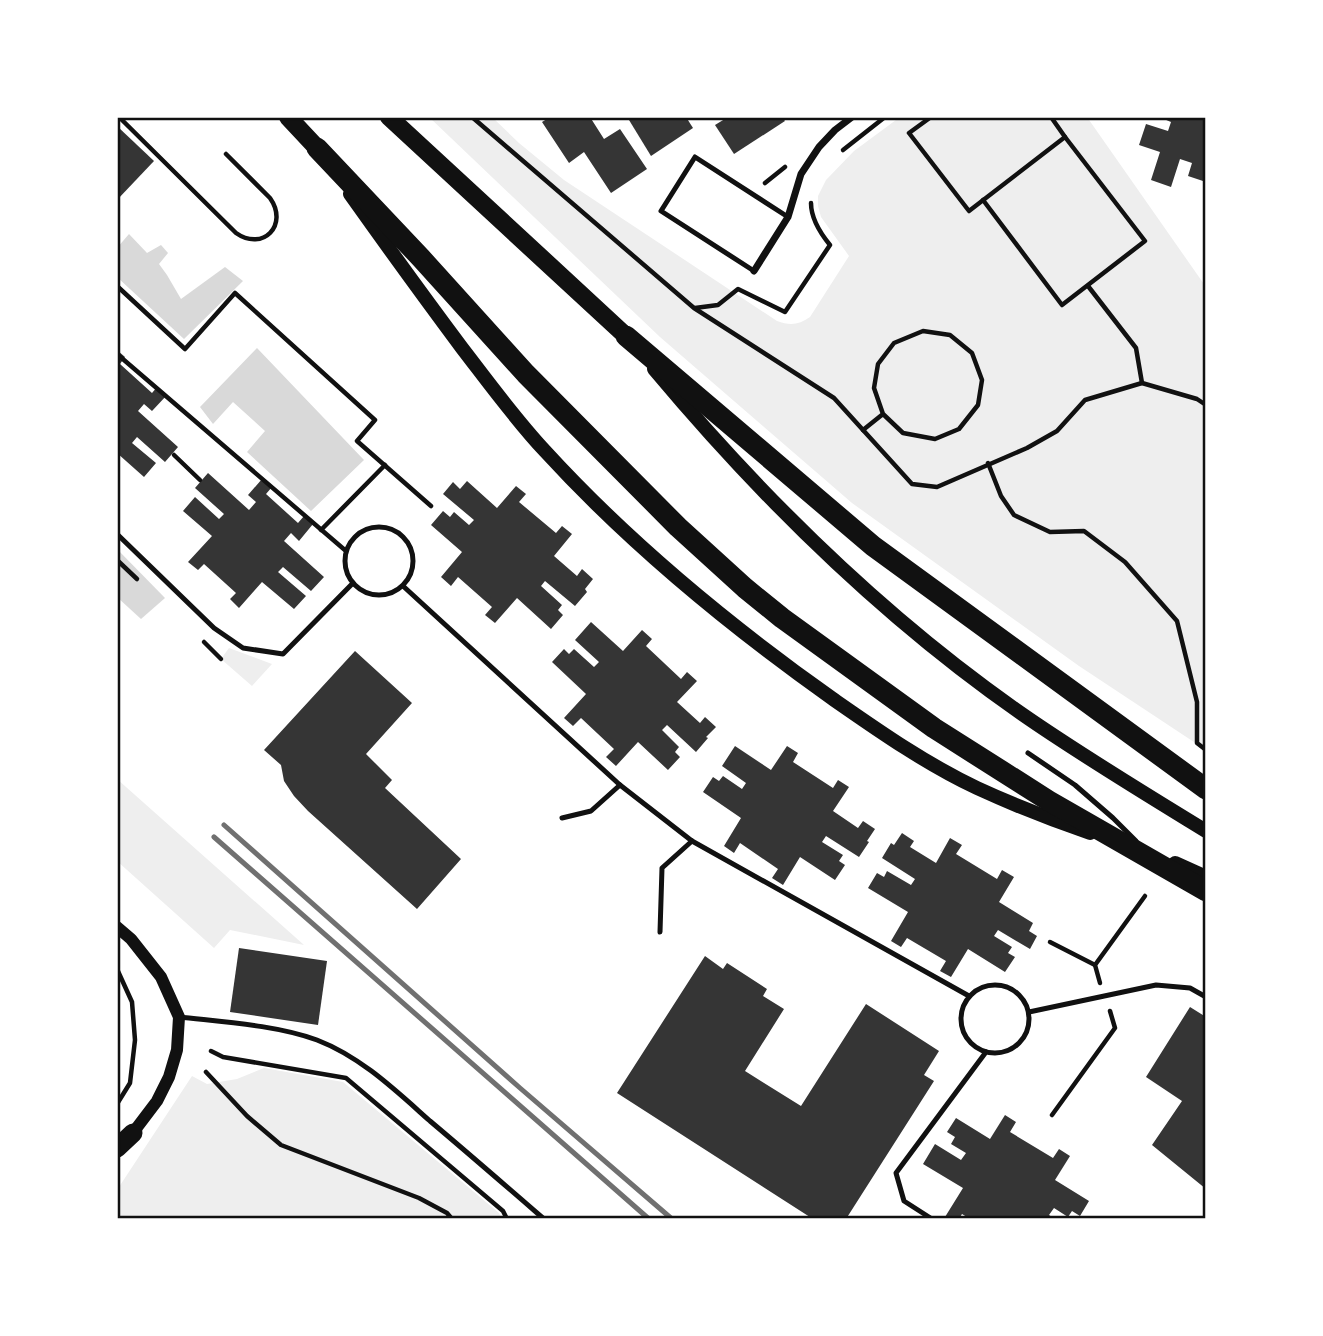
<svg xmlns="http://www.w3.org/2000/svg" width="1323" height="1336" viewBox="0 0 1323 1336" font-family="'Varela Round',sans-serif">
	<rect width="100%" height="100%" fill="#fff"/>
	<g fill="#eee">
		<path d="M429 117H492L519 143 564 180 777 321C790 326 799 325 810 317L849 256 821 217 818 206V196L826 180 854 151 900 117H1087L1206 287V750L1079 666 852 503 660 337Z"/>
		<polygon points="229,648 272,664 252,686 221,659"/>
		<polygon points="117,779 304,945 230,930 214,948 117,861"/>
		<polygon points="264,1068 343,1082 499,1213 502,1219 117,1219 117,1190 192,1076 207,1084 237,1079"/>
	</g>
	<g fill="#d9d9d9">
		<polygon points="129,234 147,253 161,245 168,253 159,264 167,275 181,299 225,267 243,281 184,339 117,277 117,248"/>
		<polygon points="257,348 364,460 311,511 247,452 265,431 233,402 213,424 200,407"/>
		<polygon points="117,549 165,598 141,619 117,597"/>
	</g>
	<g fill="#353535">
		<polygon points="550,117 590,117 604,139 620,129 647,169 611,193 584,152 569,163 542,122"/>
		<polygon points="633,117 686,117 693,128 651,156 629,120"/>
		<polygon points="728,117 782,117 785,121 734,154 715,125"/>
		<polygon points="1159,117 1206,117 1206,182 1188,176 1192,163 1180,159 1171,187 1151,180 1160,152 1139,145 1146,124 1168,131 1171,122"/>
		<polygon points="117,126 154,161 117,200"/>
		<polygon points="117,350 125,357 120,364 152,393 157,387 167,395 152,411 144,404 138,411 178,447 165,462 137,437 132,443 156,463 144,477 117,453"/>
		<polygon points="208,473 249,510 256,502 248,495 262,479 272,487 266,494 298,523 304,516 313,524 299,541 291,533 284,541 324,577 311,591 283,567 278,572 306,596 294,609 262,582 239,608 230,599 236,593 204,564 198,570 188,562 212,536 183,511 195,497 219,519 224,514 195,488"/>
		<polygon points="467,481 497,508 516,486 526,494 519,502 556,533 562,526 572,534 554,556 577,576 582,569 593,579 585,589 587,592 575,606 545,581 541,586 562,605 558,610 563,615 551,629 517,598 495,623 485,615 492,607 458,577 451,586 441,577 462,552 431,525 443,511 450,517 454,512 469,525 474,520 443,494 453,482 460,489"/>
		<polygon points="591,622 623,651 642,630 652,639 646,646 681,679 687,672 697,681 677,702 700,723 705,717 716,727 706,737 708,738 696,752 667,725 662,730 679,747 675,752 680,757 668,770 638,742 616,766 606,757 614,749 581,718 573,726 564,718 586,694 552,662 564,649 569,654 574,649 594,667 599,662 575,640"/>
		<polygon points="355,651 412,703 366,754 392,780 385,788 461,859 417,909 308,811 294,796 284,781 281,765 264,750"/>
		<polygon points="735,746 771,770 787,746 798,753 793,762 833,788 838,780 849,787 833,811 858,828 863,821 875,829 867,841 869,842 859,857 826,836 822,842 843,855 839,861 845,865 835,880 800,857 783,885 772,878 778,869 740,843 734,853 724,846 741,818 703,792 713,777 719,781 723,776 742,789 746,783 722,766"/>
		<polygon points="902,833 914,841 910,847 936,863 950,838 962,845 956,854 997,879 1002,870 1014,877 999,902 1033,923 1029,931 1037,936 1030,949 998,930 994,936 1012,947 1008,953 1015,957 1005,972 968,949 951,977 940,971 946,961 907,938 901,947 891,941 908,912 868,888 877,873 884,877 887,871 911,885 915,879 882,858 891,843 894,845"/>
		<polygon points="239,948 327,961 318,1025 230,1012"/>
		<polygon points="705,956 723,969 727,963 767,989 763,996 784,1009 745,1071 801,1106 866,1004 939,1051 924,1075 934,1081 846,1219 829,1219 826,1217 825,1219 813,1219 617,1093"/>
		<polygon points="1190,1007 1206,1017 1206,1189 1152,1145 1182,1101 1146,1077"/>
		<polygon points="1005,1115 1016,1122 1010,1132 1053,1158 1059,1149 1070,1156 1055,1180 1089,1201 1080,1216 1072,1211 1068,1217 1054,1208 1049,1215 1055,1219 970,1219 962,1214 959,1219 949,1219 945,1217 963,1188 923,1164 935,1144 961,1160 966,1153 951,1144 955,1137 947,1132 956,1118 990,1139"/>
	</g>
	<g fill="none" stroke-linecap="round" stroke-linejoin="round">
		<g stroke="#111" stroke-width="4.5">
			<path d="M119 117 236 233C263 252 289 225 270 198L226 154"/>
			<polyline points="472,117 694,308 834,398 912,484 937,487 1027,448 1057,431 1085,400 1142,383 1197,399 1206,405"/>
			<polyline points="931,117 909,133 969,211 1065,137 1051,117"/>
			<polyline points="843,150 885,117"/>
			<polyline points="765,183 785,167"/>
			<polyline points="983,200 1062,305 1145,241 1065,137"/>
			<polyline points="117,286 185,349 235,293 375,420 357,441 431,506"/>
			<polyline points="1088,286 1136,348 1142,383"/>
			<path d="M695 308 718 305 738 289 785 312 830 245C821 234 811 218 811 203"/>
			<polyline points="117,354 346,551"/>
			<polyline points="863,430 883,414 903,433 935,439 959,429 978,405 982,380 972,353 950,335 923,331 894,343 878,364 874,388 883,414"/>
			<polyline points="174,455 200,480"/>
			<polyline points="988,463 1001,496 1014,515 1050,532 1084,531 1125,562 1177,621 1197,702 1197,743 1206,750"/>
			<polyline points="321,530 385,465"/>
			<polyline points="117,560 137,579"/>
			<polyline points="204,642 221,659"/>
			<polyline points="1050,942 1095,965"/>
			<polyline points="117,969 132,1002 135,1040 130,1083 117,1104"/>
			<polyline points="1100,983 1095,965 1145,896"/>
			<polyline points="211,1051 223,1057 346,1078 503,1211 507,1219"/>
			<polyline points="206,1072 247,1116 281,1145 419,1198 447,1213 452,1219"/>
			<polyline points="1052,1115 1115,1028 1110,1011"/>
		</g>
		<g stroke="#111" stroke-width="5">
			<polyline points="754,271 661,211 695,157 788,217"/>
			<circle cx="379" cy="561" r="34"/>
			<polyline points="117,534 214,628 243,648 283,654 353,583"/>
			<polyline points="403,586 620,785 692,841 969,996"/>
			<polyline points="1028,753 1075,785 1113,818 1136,841"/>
			<polyline points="562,818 591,811 620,785"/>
			<polyline points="660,932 662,868 692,841"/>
			<circle cx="995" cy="1019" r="34"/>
			<polyline points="1029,1012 1156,985 1190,988 1206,997"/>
			<path d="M179 1017C223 1022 276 1025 317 1040 361 1057 395 1090 430 1121 468 1153 506 1186 544 1219"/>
			<polyline points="932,1219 904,1201 896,1173 986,1052"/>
		</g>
		<polyline stroke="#111" stroke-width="7" points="754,271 788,217 801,174 819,147 835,130 852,117"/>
		<polyline stroke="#111" stroke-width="12" points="117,927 131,939 161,977 179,1017 177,1050 169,1077 157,1101 129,1138"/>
		<g stroke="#111" stroke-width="14">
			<path d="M350 194C387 246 424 297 462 348 489 383 515 419 545 451 631 545 730 626 833 699 879 731 926 764 977 788 1014 805 1052 820 1090 833"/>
			<path d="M654 369C762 498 884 618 1022 714 1081 755 1144 793 1206 831"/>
			<polyline points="1175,863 1206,877"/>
		</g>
		<g stroke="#111" stroke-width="18">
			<polyline points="288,117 317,148"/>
			<polyline points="389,117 626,336"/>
		</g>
		<polyline stroke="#111" stroke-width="19" points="117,1148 133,1133"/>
		<g stroke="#111" stroke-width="21">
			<polyline points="317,148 421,258 526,374 678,527 745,588 782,618 934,728 1049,801 1206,891"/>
			<polyline points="626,336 873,546 1206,789"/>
		</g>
		<g stroke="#707070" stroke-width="5">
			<polyline points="224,825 520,1088 672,1219"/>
			<polyline points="214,837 649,1219"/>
		</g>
	</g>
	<rect width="1323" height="1336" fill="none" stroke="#ffffff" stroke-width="238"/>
	<rect x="119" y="119" width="1085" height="1098" fill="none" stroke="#111" stroke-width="2.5"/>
</svg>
